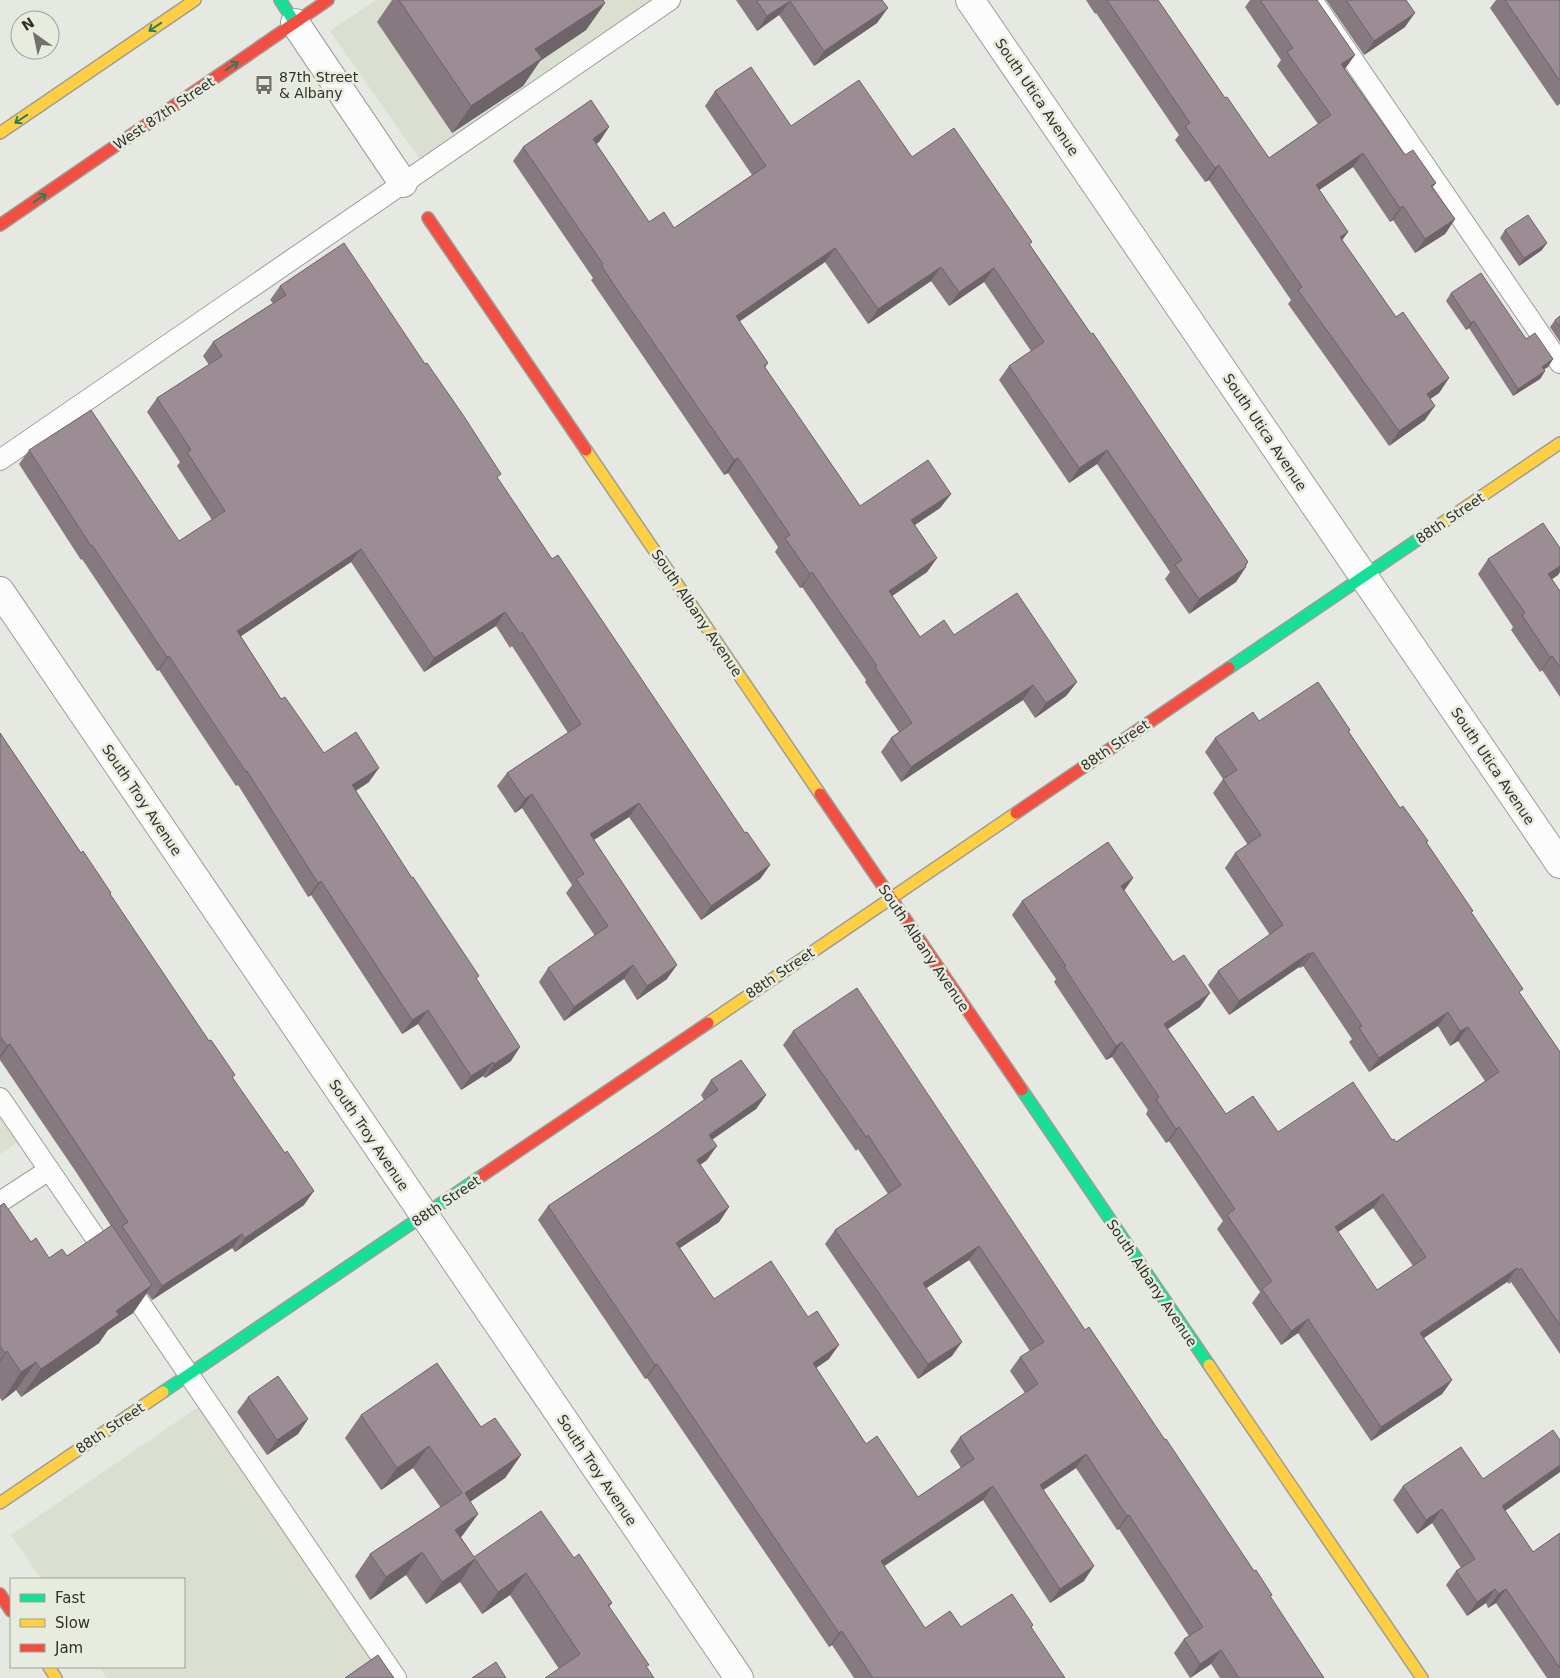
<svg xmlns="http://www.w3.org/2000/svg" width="1560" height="1678" viewBox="0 0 1560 1678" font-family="'DejaVu Sans',sans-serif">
	<rect width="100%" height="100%" fill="#e6e8e2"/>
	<g fill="#dadfd1">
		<polygon points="376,0 670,0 426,168 330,31"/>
		<polygon points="0,1098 26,1136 0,1154"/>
		<polygon points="207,1401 396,1678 107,1678 99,1667 184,1667 184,1579 41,1579 11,1535"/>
	</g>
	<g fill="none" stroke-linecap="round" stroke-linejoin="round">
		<g stroke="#9c9e99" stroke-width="22">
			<g id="lane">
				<polyline points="1312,0 1560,363"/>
				<polyline points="0,460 670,0"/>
				<polyline points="0,1098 396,1678"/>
				<polyline points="0,1202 49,1170"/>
			</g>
		</g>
		<g stroke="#9c9e99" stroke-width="30">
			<g id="street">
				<polyline points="970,0 1560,864"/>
				<polyline points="295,23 403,183"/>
				<polyline points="0,591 739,1678"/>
			</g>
		</g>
		<g stroke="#9c9e99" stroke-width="14">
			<g id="fast">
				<polyline points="280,0 295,23"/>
				<polyline points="1229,668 1426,534"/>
				<polyline points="1022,1090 1209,1365"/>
				<polyline points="163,1392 483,1175"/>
			</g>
		</g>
		<g stroke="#9c9e99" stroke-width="14">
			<g id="slow">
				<polyline points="0,133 195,0"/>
				<polyline points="586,450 820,794"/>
				<polyline points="1426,534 1560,443"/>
				<polyline points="708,1023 1016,813"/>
				<polyline points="1209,1365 1422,1678"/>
				<polyline points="0,1503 163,1392"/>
				<polyline points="49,1667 56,1678"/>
			</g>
		</g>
		<g stroke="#9c9e99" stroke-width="14">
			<g id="jam">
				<polyline points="428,218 586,450"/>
				<polyline points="0,225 328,0"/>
				<polyline points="820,794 1022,1090"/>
				<polyline points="1016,813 1229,668"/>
				<polyline points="483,1175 708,1023"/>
				<polyline points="0,1594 11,1611"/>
			</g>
		</g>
		<use href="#lane" stroke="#fbfcfb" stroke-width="20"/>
		<use href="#street" stroke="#fbfcfb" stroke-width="28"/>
		<use href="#fast" stroke="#16e098" stroke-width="11"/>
		<use href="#slow" stroke="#ffcf43" stroke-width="11"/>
		<use href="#jam" stroke="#f24e42" stroke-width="11"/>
	</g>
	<g fill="#867980" fill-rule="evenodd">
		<polygon points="392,0 603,0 605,3 586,30 540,61 523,86 452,133 377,22"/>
		<polygon points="736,0 882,0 877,23 814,66 779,15 757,31"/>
		<polygon points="1086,0 1158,0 1225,98 1269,158 1318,124 1277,66 1281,60 1245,7 1250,0 1317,0 1345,69 1405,155 1436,183 1433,187 1455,219 1445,234 1415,253 1393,220 1390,222 1353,167 1319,190 1348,232 1342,240 1396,317 1449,378 1439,393 1430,399 1425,420 1389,446 1288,304 1291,300 1209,180 1205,182 1175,140 1179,135 1096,13 1095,14"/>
		<polygon points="1326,0 1406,0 1405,27 1364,55"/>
		<polygon points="1496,0 1560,0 1560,105 1560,104 1557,106 1490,8"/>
		<polygon points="715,91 791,126 912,157 1030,245 1248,562 1236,582 1189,614 1165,579 1170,572 1097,464 1069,483 999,380 1009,366 1031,351 984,282 949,306 931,281 868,324 825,262 739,321 768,363 765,368 860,506 951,494 940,508 915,525 937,558 927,572 892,596 920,637 954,635 1077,682 1066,696 1035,718 1023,700 901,782 881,752 891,738 899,732 865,682 866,680 802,587 800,588 775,552 778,547 728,473 724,475 606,302 591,280 593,278 513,161 523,147 609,127 599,142 596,144 649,222 674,228 752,175 705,106"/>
		<polygon points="1505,230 1542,250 1519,266 1500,238"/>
		<polygon points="280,286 498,479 552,559 745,833 770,865 760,879 701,920 629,817 594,840 667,979 637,1000 624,979 564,1021 539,982 548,968 595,936 566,893 572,885 522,808 515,813 497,786 507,773 568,733 512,646 510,648 496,626 424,672 351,562 241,636 281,699 324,753 369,782 356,791 477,980 511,1061 485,1078 483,1076 461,1090 418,1024 402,1034 311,895 308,897 238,785 236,786 202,735 159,670 157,671 82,559 81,560 19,464 29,450 179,541 212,520 177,466 180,462 147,412 157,398 209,365 203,356 213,342 273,303 270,300"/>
		<polygon points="1451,293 1526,339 1553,359 1548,367 1544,369 1545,371 1540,379 1513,396 1469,328 1466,330 1446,301"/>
		<polygon points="1560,316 1560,342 1550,327 1555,320"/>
		<polygon points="1560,548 1560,572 1558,575 1552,579 1560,591 1560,697 1542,670 1540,672 1511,630 1513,627 1478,574 1488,559"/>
		<path d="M1259 721 1350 730 1349 732 1400 808 1427 843 1471 913 1520 994 1560 1052V1354L1511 1282 1509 1284 1507 1282 1424 1338 1452 1380 1442 1394 1371 1441 1298 1333 1281 1345 1252 1303 1260 1292 1217 1229 1223 1221 1169 1141 1166 1143 1146 1114 1148 1110 1112 1057 1106 1060 1054 982 1056 979 1012 915 1022 901 1133 878 1124 891 1200 1007 1168 1029 1226 1114 1278 1132 1392 1140 1396 1142 1485 1081 1458 1041 1450 1046 1438 1026 1369 1072 1349 1042 1352 1039 1303 966 1300 968 1299 967 1229 1015 1208 985 1218 971 1270 935 1225 868 1235 853 1248 845 1213 793 1223 779 1205 752 1215 738ZM1373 1208 1413 1266 1377 1290 1338 1232Z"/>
		<polygon points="0,733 81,853 111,893 110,895 233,1078 304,1205 235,1252 232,1248 152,1300 147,1293 133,1313 108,1330 99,1343 21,1397 16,1390 2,1401 0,1398 0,1206 31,1242 49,1258 67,1256 111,1226 76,1172 0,1060"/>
		<polygon points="793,1031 1085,1330 1254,1571 1272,1595 1270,1597 1324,1678 1220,1678 1211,1664 1190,1678 1174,1653 1184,1639 1189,1636 1119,1529 1117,1530 1076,1468 1043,1490 1084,1581 1050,1603 983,1500 884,1566 925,1628 1033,1625 1031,1628 1065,1678 854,1678 832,1645 829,1647 647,1378 645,1379 538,1220 548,1206 656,1134 704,1100 701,1095 711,1080 766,1095 756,1109 712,1139 707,1160 700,1165 729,1207 719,1222 680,1248 714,1299 829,1359 816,1368 866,1444 918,1497 961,1468 950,1451 960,1437 1025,1393 1010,1371 1020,1357 1030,1351 969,1260 926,1288 952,1356 918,1379 825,1244 835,1230 888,1194 858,1149 856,1151 783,1045"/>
		<polygon points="248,1397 308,1419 298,1434 267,1455 237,1412"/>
		<polygon points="361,1415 481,1427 521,1455 505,1478 470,1502 478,1514 462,1536 461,1537 474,1557 574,1558 612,1603 609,1607 647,1667 559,1669 510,1595 482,1614 460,1582 426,1604 406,1575 370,1600 355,1576 370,1554 441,1508 413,1468 381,1490 345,1438"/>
		<polygon points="1560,1440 1560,1472 1505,1511 1533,1552 1560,1533 1560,1678 1547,1678 1496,1603 1488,1608 1486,1603 1467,1616 1446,1585 1456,1571 1461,1568 1432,1523 1417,1534 1393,1500 1403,1486 1483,1479"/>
	</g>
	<g fill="#6d6368">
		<polygon points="790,1 779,15 757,31 767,16"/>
		<polygon points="605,3 586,30 540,61 523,86 452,133 471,106 535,49"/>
		<polygon points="888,8 877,23 814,66 824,51"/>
		<polygon points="1415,13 1405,27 1364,55 1374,41"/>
		<polygon points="1355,55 1345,69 1341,64"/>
		<polygon points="609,127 599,142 583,153 593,139"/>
		<polygon points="1363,153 1353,167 1306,199 1316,185"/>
		<polygon points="1219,165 1209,180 1205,182 1215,168"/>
		<polygon points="1403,206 1393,220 1390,222 1400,208"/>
		<polygon points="1455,219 1445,234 1415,253 1425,239"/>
		<polygon points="1348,232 1338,246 1340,237"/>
		<polygon points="1547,243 1542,250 1519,266 1524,258"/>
		<polygon points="835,248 825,262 726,331 736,316"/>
		<polygon points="941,267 931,281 868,324 878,309"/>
		<polygon points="994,268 984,282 949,306 959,292"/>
		<polygon points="1474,321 1469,328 1466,330 1471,323"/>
		<polygon points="1553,359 1548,367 1537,374 1542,367"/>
		<polygon points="1545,371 1540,379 1513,396 1518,389"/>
		<polygon points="1449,378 1439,393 1417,408 1427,394"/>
		<polygon points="1435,406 1425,420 1389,446 1399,431"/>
		<polygon points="1107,450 1097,464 1069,483 1079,468"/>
		<polygon points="738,458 728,473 724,475 734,460"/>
		<polygon points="951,494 940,508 901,534 911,520"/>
		<polygon points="361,549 351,562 228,645 237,631"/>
		<polygon points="937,558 927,572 879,605 889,591"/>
		<polygon points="1248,562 1244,569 1246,567 1236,582 1189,614 1199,599"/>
		<polygon points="1560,566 1560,572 1558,575 1538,589 1548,574"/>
		<polygon points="812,572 802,587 800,588 810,574"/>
		<polygon points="505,612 496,626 424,672 434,658"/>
		<polygon points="169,656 159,670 157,671 167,657"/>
		<polygon points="1552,656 1542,670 1540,672 1550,657"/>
		<polygon points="1077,682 1066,696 1035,718 1046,703"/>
		<polygon points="1033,685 1023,700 901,782 911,767"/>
		<polygon points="379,768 369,782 342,799 352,785"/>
		<polygon points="532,794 522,808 515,813 525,799"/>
		<polygon points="639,803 629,817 581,848 590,834"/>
		<polygon points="770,865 760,879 701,920 711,906"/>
		<polygon points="1133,878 1123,892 1121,886"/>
		<polygon points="321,881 311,895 308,897 318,883"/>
		<polygon points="1313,952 1303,966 1300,968 1310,954"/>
		<polygon points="1309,953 1299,967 1229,1015 1239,1001"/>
		<polygon points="633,965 624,979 564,1021 574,1007"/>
		<polygon points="677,965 667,979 637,1000 647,986"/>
		<polygon points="1210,993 1200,1007 1154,1038 1164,1024"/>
		<polygon points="428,1010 418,1024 402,1034 412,1020"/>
		<polygon points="1448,1012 1438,1026 1369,1072 1379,1058"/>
		<polygon points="1468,1027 1458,1041 1450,1046 1460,1031"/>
		<polygon points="1122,1042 1112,1057 1106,1060 1116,1046"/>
		<polygon points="10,1044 0,1058 0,1056 7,1046"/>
		<polygon points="520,1047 511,1061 485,1078 494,1064"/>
		<polygon points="493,1062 483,1076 461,1090 471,1076"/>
		<polygon points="766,1095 756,1109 699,1149 709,1135"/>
		<polygon points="1179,1127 1169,1141 1166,1143 1176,1129"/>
		<polygon points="717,1146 707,1160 687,1174 697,1160"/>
		<polygon points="314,1191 304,1205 235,1252 245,1238"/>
		<polygon points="1383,1194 1373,1208 1325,1241 1335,1227"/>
		<polygon points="729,1207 719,1222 666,1257 676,1243"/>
		<polygon points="242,1234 232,1248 152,1300 162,1286"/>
		<polygon points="979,1246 969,1260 913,1297 923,1283"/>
		<polygon points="1517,1268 1507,1282 1410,1347 1420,1333"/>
		<polygon points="152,1285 133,1313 108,1330 99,1343 21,1397 41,1369 116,1311"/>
		<polygon points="1308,1319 1298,1333 1281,1345 1291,1331"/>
		<polygon points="962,1342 952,1356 918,1379 928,1364"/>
		<polygon points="839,1345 829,1359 803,1377 813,1363"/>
		<polygon points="7,1351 0,1362 0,1360 5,1353"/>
		<polygon points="36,1362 16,1390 2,1401 21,1372"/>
		<polygon points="657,1364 647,1378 645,1379 655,1365"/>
		<polygon points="1452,1380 1442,1394 1371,1441 1381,1427"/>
		<polygon points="308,1419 298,1434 267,1455 277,1440"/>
		<polygon points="429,1446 413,1468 381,1490 397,1468"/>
		<polygon points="1086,1454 1076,1468 1030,1499 1040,1485"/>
		<polygon points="521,1455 505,1478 449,1516 465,1493"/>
		<polygon points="1560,1465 1560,1472 1492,1520 1502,1506"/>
		<polygon points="993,1486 983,1500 871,1575 881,1561"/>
		<polygon points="1442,1509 1432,1523 1417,1534 1426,1520"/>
		<polygon points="478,1514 462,1536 439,1552 455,1530"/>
		<polygon points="1129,1515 1119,1529 1117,1530 1127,1516"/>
		<polygon points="422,1552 406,1575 370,1600 386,1577"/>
		<polygon points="475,1559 460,1582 426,1604 442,1582"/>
		<polygon points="1094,1566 1084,1581 1050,1603 1060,1589"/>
		<polygon points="526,1573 510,1595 482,1614 498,1592"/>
		<polygon points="1495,1589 1486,1603 1467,1616 1477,1602"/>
		<polygon points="1506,1589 1496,1603 1488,1608 1498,1594"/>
		<polygon points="842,1631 832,1645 829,1647 839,1633"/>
		<polygon points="1221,1650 1211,1664 1190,1678 1200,1664"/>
	</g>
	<g fill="#9c8d95" stroke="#6d6368" fill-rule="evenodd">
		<polygon points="399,0 603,0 605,3 535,49 542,58 471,106"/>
		<polygon points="756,0 882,0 888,8 824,51 790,1 767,16"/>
		<polygon points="1107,0 1158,0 1225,98 1227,97 1269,158 1331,115 1287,52 1293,48 1260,0 1317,0 1355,55 1341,64 1405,155 1413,150 1436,183 1431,186 1455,219 1425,239 1403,206 1400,208 1363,153 1316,185 1348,232 1340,237 1396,317 1403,312 1449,378 1427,394 1435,406 1399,431 1298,290 1302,287 1219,165 1215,168 1185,126 1190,123"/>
		<polygon points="1346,0 1406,0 1415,13 1374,41"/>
		<polygon points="1505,0 1560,0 1560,81"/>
		<polygon points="751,67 791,126 859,80 912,157 954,128 1032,242 1029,244 1091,334 1093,333 1248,562 1245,565 1246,567 1199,599 1175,565 1182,560 1107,450 1079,468 1009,366 1044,342 994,268 959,292 941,267 878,309 835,248 736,316 768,363 764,366 860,506 928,460 951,494 911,520 937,558 889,591 920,637 944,620 954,635 1017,593 1077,682 1046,703 1033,685 911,767 891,738 912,723 875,667 877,666 812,572 810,574 785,538 790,535 738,458 734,460 616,288 601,265 603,264 523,147 591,100 609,127 593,139 649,222 664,212 674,228 766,166 715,91"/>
		<polygon points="1528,215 1547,243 1524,258 1505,230"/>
		<polygon points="344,243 425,364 427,363 463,415 501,474 497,477 552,559 558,555 745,833 747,832 770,865 711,906 639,803 590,834 677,965 647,986 633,965 574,1007 548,968 608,926 576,879 584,874 532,794 525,799 507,773 581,724 522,632 520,634 505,612 434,658 361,549 237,631 281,699 285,697 324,753 356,732 379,768 352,785 412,878 413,877 479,976 476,978 520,1047 494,1064 493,1062 471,1076 428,1010 412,1020 321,881 318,883 247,771 246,772 212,721 169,656 167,657 92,545 91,546 29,450 91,410 179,541 225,511 187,452 191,450 157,398 222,356 213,342 286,295 280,286"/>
		<polygon points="1481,273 1526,339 1535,333 1553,359 1542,367 1545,371 1518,389 1474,321 1471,323 1451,293"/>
		<polygon points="1560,316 1560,327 1555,320"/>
		<polygon points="1543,523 1560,548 1560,566 1548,574 1560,591 1560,667 1552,656 1550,657 1522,615 1525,613 1488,559"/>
		<path d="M1318 682 1350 730 1348 731 1400 808 1403 806 1428 841 1426 842 1473 911 1471 912 1523 989 1519 992 1560 1052V1325L1521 1268 1519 1270 1517 1268 1420 1333 1452 1380 1381 1427 1308 1319 1291 1331 1273 1305 1262 1289 1272 1281 1227 1215 1235 1209 1179 1127 1176 1129 1156 1099 1159 1097 1122 1042 1116 1046 1064 967 1066 966 1022 901 1108 842 1133 878 1121 886 1173 962 1184 955 1210 993 1164 1024 1226 1114 1253 1096 1278 1132 1353 1082 1392 1140 1394 1139 1396 1142 1499 1072 1468 1027 1460 1031 1448 1012 1379 1058 1359 1028 1362 1026 1313 952 1310 954 1309 953 1239 1001 1218 971 1283 925 1235 853 1261 835 1223 779 1237 770 1215 738 1253 712 1259 721ZM1383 1194 1426 1257 1377 1290 1335 1227Z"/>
		<polygon points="0,733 81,853 83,851 111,893 110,894 209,1041 211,1040 235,1075 232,1077 285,1153 287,1151 314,1191 245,1238 242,1234 162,1286 122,1226 128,1222 86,1158 10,1044 7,1046 0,1036"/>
		<polygon points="857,988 1085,1330 1089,1327 1165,1440 1166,1439 1254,1571 1256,1570 1272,1595 1270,1596 1324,1678 1239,1678 1221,1650 1200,1664 1184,1639 1203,1627 1129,1515 1127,1516 1086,1454 1040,1485 1094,1566 1060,1589 993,1486 881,1561 925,1628 950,1611 961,1627 1012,1594 1033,1625 1031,1627 1065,1678 873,1678 842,1631 839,1633 657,1364 655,1365 548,1206 656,1134 718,1090 711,1080 741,1060 766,1095 709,1135 717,1146 697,1160 729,1207 676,1243 714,1299 771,1261 808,1317 817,1311 839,1345 813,1363 866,1444 877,1436 918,1497 974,1459 960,1437 1038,1384 1020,1357 1044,1342 979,1246 923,1283 962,1342 928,1364 835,1230 901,1185 868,1135 866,1137 793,1031"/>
		<polygon points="4,1203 31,1242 36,1238 49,1258 62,1249 67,1256 112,1225 152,1285 116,1311 119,1315 41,1369 36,1362 21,1372 7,1351 5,1353 0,1346 0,1206"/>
		<polygon points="437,1363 481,1427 495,1418 521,1455 465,1493 478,1514 455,1530 474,1557 541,1511 574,1558 579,1554 612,1603 608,1605 649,1665 646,1666 654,1678 545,1678 580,1654 526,1573 498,1592 475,1559 442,1582 422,1552 386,1577 370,1554 462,1493 429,1446 397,1468 361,1415"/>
		<polygon points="278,1376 308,1419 277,1440 248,1397"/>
		<polygon points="1553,1430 1560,1440 1560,1465 1502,1506 1533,1552 1560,1533 1560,1668 1506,1589 1498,1594 1495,1589 1477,1602 1456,1571 1475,1559 1442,1509 1426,1520 1403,1486 1461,1447 1483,1479"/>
		<polygon points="378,1655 394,1678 345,1678"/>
		<polygon points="496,1662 506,1678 472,1678"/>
	</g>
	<defs><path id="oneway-shaft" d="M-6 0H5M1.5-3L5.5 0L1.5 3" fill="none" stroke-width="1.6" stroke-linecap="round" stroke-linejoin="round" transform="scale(1.25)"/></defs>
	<g stroke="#24805d">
		<use href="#oneway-shaft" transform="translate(155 27) rotate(146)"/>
		<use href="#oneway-shaft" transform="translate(232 66) rotate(-34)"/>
		<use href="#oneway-shaft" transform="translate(21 119) rotate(146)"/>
		<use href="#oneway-shaft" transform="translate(40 198) rotate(-34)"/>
	</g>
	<defs>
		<g id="bus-bare" transform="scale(1.5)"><path d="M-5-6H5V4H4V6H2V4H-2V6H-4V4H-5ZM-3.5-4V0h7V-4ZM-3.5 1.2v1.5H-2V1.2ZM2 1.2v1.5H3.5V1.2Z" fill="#70716c" stroke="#e7ecde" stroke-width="2.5" paint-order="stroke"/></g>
	</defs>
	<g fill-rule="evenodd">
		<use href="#bus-bare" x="264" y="85"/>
	</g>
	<g text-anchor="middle" stroke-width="5" stroke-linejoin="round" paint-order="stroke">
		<g font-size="14" fill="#30312c" stroke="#e7ecde" text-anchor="start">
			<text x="279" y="82">87th Street<tspan x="279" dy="16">&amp; Albany</tspan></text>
		</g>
		<g font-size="14" fill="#30312c" stroke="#e7ecde">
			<text transform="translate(1037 97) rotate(56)" y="5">South Utica Avenue</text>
			<text transform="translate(164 113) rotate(-34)" y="5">West 87th Street</text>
			<text transform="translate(1265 432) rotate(56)" y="5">South Utica Avenue</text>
			<text transform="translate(1450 518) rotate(-34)" y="5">88th Street</text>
			<text transform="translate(697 613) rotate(56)" y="5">South Albany Avenue</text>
			<text transform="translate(1115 745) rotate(-34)" y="5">88th Street</text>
			<text transform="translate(1493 766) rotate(56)" y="5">South Utica Avenue</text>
			<text transform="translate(142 800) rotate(56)" y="5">South Troy Avenue</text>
			<text transform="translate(924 948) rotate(56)" y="5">South Albany Avenue</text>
			<text transform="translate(780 973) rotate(-34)" y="5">88th Street</text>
			<text transform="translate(369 1135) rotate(56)" y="5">South Troy Avenue</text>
			<text transform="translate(446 1201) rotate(-34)" y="5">88th Street</text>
			<text transform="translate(1152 1283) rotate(56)" y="5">South Albany Avenue</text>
			<text transform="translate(110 1428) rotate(-34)" y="5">88th Street</text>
			<text transform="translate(597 1470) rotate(56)" y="5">South Troy Avenue</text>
		</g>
	</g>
	<rect x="10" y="1578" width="175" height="90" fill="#e7ecde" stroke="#9ea197"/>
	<rect x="20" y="1594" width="25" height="8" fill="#16e098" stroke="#9ea197"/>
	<text x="55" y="1603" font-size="15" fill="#30312c">Fast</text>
	<rect x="20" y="1619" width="25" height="8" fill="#ffcf43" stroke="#9ea197"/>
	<text x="55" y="1628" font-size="15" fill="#30312c">Slow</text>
	<rect x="20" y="1644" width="25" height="8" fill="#f24e42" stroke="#9ea197"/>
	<text x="55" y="1653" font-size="15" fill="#30312c">Jam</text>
	<g transform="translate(35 35) rotate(327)"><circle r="24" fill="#e7ecde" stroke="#9ea197"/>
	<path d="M0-4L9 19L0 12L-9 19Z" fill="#70716c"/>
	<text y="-8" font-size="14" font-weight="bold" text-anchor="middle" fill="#30312c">N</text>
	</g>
</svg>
